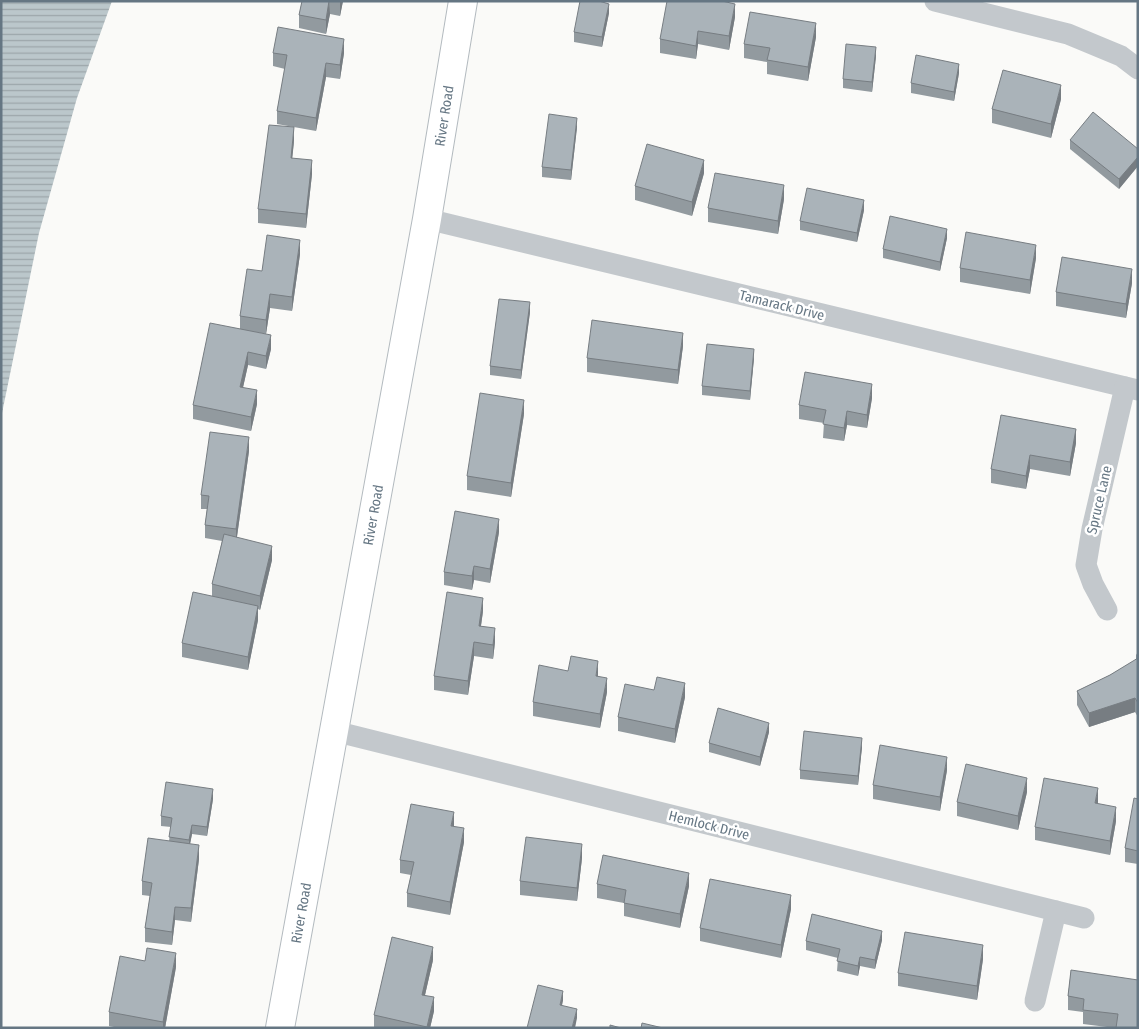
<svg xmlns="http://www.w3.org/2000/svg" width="1139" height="1029" viewBox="0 0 1139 1029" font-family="'Fira Sans Condensed',sans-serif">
	<defs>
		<pattern id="water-rules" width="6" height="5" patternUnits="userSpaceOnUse" patternTransform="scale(1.25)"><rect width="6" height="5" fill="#bbc7cb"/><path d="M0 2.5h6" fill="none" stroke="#9ca6aa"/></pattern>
	</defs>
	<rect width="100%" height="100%" fill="#fafaf8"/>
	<polygon fill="url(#water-rules)" points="1,1 112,1 77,98 39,233 1,418"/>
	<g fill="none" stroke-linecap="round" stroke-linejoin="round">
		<g stroke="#b3babf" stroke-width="30">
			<polyline id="secondary" points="280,1028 427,219 463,1"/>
		</g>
		<g stroke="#c3c8cc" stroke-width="21">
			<polyline points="935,1 1068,34 1121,56 1138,69"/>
			<polyline points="427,219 1138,390"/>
			<polyline points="1107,610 1093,584 1086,565 1092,529 1125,387"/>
			<polyline points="334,731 1084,918"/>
			<polyline points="1035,1001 1056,911"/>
		</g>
		<use href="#secondary" stroke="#fff" stroke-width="28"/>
	</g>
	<g fill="#929a9f">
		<polygon points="302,1 343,1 340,16 330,14 326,34 299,28 299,15"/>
		<polygon points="601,2 609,13 602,47 574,42 574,32"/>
		<polygon points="735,17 729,50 698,44 696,59 660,53 660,39"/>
		<polygon points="816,37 808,81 767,74 767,62 744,58 744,44"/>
		<polygon points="273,53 344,53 340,79 326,77 316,131 277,124 277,111 285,69 273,66"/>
		<polygon points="876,56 872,92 843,88 843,79"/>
		<polygon points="959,73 954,101 911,93 911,83"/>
		<polygon points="1061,99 1051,138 992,123 992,109"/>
		<polygon points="577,127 571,180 542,177 542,167"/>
		<polygon points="1070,140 1138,149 1138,166 1119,189 1070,149"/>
		<polygon points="294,141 292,158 312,174 306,228 258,223 258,209"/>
		<polygon points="704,173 692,216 635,200 635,186"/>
		<polygon points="784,199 778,234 708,222 708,208"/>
		<polygon points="864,210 857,242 800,230 800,221"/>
		<polygon points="947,238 940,271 883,258 883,249"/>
		<polygon points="300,254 292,311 270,308 266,334 254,332 271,349 266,369 248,365 243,387 257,404 251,431 193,419 193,405 240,329 240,316 262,271"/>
		<polygon points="1036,258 1030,294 960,282 960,268"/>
		<polygon points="1132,283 1126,318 1056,306 1056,292"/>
		<polygon points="530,312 521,379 490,375 490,366"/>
		<polygon points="683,346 678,384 587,372 587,358"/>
		<polygon points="754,358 750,400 702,395 702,386"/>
		<polygon points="872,398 867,428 847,425 844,441 823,438 824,423 799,419 799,405"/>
		<polygon points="524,414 511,497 467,490 467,476"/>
		<polygon points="1076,429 1076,443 1070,476 1030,469 1026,489 991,483 991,469"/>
		<polygon points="249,451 237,537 272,560 260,610 258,609 258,620 248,670 182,657 182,643 212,596 212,584 222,541 205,538 205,525 207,509 201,509 201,495"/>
		<polygon points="499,532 490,583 474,580 472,590 444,585 444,572"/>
		<polygon points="483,611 481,626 495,642 493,659 474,656 468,695 434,690 434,676"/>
		<polygon points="1138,652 1138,717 1135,712 1089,727 1077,705 1077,691 1110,675 1136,660 1136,655"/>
		<polygon points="568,671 598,675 598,677 607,692 600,728 533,716 533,702"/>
		<polygon points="685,697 675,743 618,731 618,717"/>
		<polygon points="769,732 760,766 709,752 709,743"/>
		<polygon points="862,747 858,785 800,779 800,770"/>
		<polygon points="947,770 940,811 873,799 873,785"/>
		<polygon points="1027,792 1018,830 957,816 957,802"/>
		<polygon points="213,799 207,836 192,834 190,844 199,859 191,922 175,920 172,945 145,942 145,928 150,896 142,895 142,881 169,841 171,827 161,826 161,816"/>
		<polygon points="1138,799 1138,864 1125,862 1125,848"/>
		<polygon points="1098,802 1098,804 1116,821 1110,855 1035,840 1035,827"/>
		<polygon points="454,826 464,842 450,915 407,907 407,893 411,875 400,873 400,860"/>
		<polygon points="582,858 577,901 520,895 520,881"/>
		<polygon points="597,884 689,886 680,928 624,916 624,903 597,898"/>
		<polygon points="791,909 781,958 700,941 700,928"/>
		<polygon points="882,940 875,969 860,966 858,976 837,971 838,958 806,950 806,941"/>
		<polygon points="983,959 977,1000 898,986 898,973"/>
		<polygon points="433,960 425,995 434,1011 430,1028 374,1028 374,1015"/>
		<polygon points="176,967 165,1028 119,1028 109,1026 109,1012"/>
		<polygon points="1071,970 1138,1028 1115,1028 1083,1024 1083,1012 1068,1010 1068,996"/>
	</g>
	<g fill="#777d82">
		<polygon points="329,1 330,14 326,34 326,20"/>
		<polygon points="340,1 343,1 340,16"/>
		<polygon points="609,4 609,13 602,47 602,37"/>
		<polygon points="735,4 735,17 729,50 729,36"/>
		<polygon points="816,23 816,37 808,81 808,67"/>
		<polygon points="698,31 698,44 696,59 696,46"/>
		<polygon points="344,39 344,53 340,79 340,65"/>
		<polygon points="876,47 876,56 872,92 872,82"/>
		<polygon points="326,63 326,77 316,131 316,118"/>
		<polygon points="959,64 959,73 954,101 954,92"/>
		<polygon points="1061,85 1061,99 1051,138 1051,124"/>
		<polygon points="577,118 577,127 571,180 571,170"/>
		<polygon points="294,127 294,141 291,171 291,158"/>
		<polygon points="1138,157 1138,166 1119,189 1119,179"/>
		<polygon points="312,160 312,174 306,228 306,214"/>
		<polygon points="704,160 704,173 692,216 692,202"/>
		<polygon points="784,185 784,199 778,234 778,221"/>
		<polygon points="864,200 864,210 857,242 857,233"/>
		<polygon points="947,229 947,238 940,271 940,262"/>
		<polygon points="300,240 300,254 292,311 292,297"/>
		<polygon points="1036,245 1036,258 1030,294 1030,280"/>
		<polygon points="1132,269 1132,283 1126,318 1126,304"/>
		<polygon points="270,294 270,308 266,334 266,320"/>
		<polygon points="530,302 530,312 521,379 521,370"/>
		<polygon points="683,333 683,346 678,384 678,370"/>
		<polygon points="271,335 271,349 266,369 266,356"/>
		<polygon points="754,349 754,358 750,400 750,391"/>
		<polygon points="248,352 248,365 240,401 240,387"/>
		<polygon points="872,384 872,398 867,428 867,415"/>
		<polygon points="257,390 257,404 251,431 251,417"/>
		<polygon points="524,400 524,414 511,497 511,483"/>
		<polygon points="847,411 847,425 844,441 844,428"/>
		<polygon points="1076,429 1076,443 1070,476 1070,462"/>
		<polygon points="249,437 249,451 236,543 236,529"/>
		<polygon points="1030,455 1030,469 1026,489 1026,476"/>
		<polygon points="499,519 499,532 490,583 490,569"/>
		<polygon points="272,546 272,560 260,610 260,596"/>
		<polygon points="474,566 474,580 472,590 472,576"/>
		<polygon points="483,598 483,611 479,639 479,626"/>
		<polygon points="258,606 258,620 248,670 248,657"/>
		<polygon points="495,628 495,642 493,659 493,645"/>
		<polygon points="474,642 474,656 468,695 468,681"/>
		<polygon points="598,661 598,675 596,690 596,676"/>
		<polygon points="607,678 607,692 600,728 600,714"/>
		<polygon points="685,683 685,697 675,743 675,729"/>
		<polygon points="1135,698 1135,712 1089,727 1089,713"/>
		<polygon points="769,723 769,732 760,766 760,757"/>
		<polygon points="862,738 862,747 858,785 858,776"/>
		<polygon points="947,757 947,770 940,811 940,797"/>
		<polygon points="1027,778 1027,792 1018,830 1018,816"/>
		<polygon points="1098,788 1098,802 1095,817 1095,803"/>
		<polygon points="213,789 213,799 207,836 207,827"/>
		<polygon points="1116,807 1116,821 1110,855 1110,841"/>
		<polygon points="454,812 454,826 451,826"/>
		<polygon points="192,825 192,834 189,849 189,840"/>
		<polygon points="464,828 464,842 450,915 450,902"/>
		<polygon points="582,844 582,858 577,901 577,888"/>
		<polygon points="199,845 199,859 191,922 191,908"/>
		<polygon points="689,873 689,886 680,928 680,914"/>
		<polygon points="791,895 791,909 781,958 781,945"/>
		<polygon points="175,907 175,920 172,945 172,932"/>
		<polygon points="882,931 882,940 875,969 875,960"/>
		<polygon points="983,945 983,959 977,1000 977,986"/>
		<polygon points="433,947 433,960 422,1008 422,995"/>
		<polygon points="176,953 176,967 165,1028 163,1028 163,1022"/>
		<polygon points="860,957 860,966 858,976 858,966"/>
		<polygon points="563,991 563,1001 560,1014 560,1005"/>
		<polygon points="434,997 434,1011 430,1028 427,1028"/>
		<polygon points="577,1009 577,1018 575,1028 572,1028"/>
	</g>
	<g fill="#aab3b9" stroke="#777d82">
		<polygon points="302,1 329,1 326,20 299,15"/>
		<polygon points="580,1 599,1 609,4 602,37 574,32"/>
		<polygon points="667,1 722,1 735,4 729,36 698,31 696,46 660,39"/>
		<polygon points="750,12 816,23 808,67 767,60 770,48 744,44"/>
		<polygon points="278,27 344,39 340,65 326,63 316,118 277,111 287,55 273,53"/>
		<polygon points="846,44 876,47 872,82 843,79"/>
		<polygon points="916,55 959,64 954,92 911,83"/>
		<polygon points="1003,70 1061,85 1051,124 992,109"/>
		<polygon points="1093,112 1138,149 1138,157 1119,179 1070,140"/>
		<polygon points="549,114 577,118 571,170 542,167"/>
		<polygon points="269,125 294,127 291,158 312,160 306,214 258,209"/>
		<polygon points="647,144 704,160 692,202 635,186"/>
		<polygon points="715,173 784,185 778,221 708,208"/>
		<polygon points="807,188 864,200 857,233 800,221"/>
		<polygon points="890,216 947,229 940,262 883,249"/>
		<polygon points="966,232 1036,245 1030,280 960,268"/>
		<polygon points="267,235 300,240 292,297 270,294 266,320 240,316 247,269 262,271"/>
		<polygon points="1062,257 1132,269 1126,304 1056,292"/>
		<polygon points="499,299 530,302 521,370 490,366"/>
		<polygon points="592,320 683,333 678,370 587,358"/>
		<polygon points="210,323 271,335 266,356 248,352 240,387 257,390 251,417 193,405"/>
		<polygon points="707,344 754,349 750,391 702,386"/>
		<polygon points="805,372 872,384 867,415 847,411 844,428 823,424 826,410 799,405"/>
		<polygon points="480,393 524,400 511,483 467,476"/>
		<polygon points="1001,415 1076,429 1070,462 1030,455 1026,476 991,469"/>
		<polygon points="210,432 249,437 236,529 205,525 209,496 201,495"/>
		<polygon points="455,511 499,519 490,569 474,566 472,576 444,572"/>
		<polygon points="224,534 272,546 260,596 212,584"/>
		<polygon points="193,592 258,606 248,657 182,643"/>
		<polygon points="447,592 483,598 479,626 495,628 493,645 474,642 468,681 434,676"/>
		<polygon points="571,656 598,661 596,676 607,678 600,714 533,702 539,665 568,671"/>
		<polygon points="1138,658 1138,703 1135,698 1089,713 1077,691 1110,675"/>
		<polygon points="657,677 685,683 675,729 618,717 625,684 654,690"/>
		<polygon points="718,708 769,723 760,757 709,743"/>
		<polygon points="804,731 862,738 858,776 800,770"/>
		<polygon points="880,745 947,757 940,797 873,785"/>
		<polygon points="966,764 1027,778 1018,816 957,802"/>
		<polygon points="1044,778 1098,788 1095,803 1116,807 1110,841 1035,827"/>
		<polygon points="166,782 213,789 207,827 192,825 189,840 169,837 172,818 161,816"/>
		<polygon points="1134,798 1138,799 1138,851 1125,848"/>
		<polygon points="411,804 454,812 451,826 464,828 450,902 407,893 414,862 400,860"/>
		<polygon points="526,837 582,844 577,888 520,881"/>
		<polygon points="148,838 199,845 191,908 175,907 172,932 145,928 152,883 142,881"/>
		<polygon points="603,855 689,873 680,914 624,903 626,890 597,884"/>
		<polygon points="710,879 791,895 781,945 700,928"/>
		<polygon points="812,914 882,931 875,960 860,957 858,966 837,961 840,949 806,941"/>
		<polygon points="905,932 983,945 977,986 898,973"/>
		<polygon points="392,937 433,947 422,995 434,997 427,1027 374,1015"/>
		<polygon points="147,948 176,953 163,1022 109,1012 120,956 145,961"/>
		<polygon points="1071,970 1138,980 1138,1028 1116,1028 1118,1014 1083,1010 1084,999 1068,996"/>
		<polygon points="538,985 563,991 560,1005 577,1009 572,1028 527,1028"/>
		<polygon points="642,1023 663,1028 641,1028"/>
		<polygon points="610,1025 621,1028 610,1028"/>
	</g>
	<g text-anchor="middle" stroke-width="5" stroke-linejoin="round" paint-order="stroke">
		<g font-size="14" fill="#657683" stroke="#fff">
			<text transform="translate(444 116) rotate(-81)" y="5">River Road</text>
			<text transform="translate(782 305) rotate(14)" y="5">Tamarack Drive</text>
			<text transform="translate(1099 500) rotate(-77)" y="5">Spruce Lane</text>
			<text transform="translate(373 515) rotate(-80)" y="5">River Road</text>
			<text transform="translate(709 825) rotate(14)" y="5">Hemlock Drive</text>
			<text transform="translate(301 913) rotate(-80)" y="5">River Road</text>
		</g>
	</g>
	<rect width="1139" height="1029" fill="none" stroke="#657683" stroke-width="5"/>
</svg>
